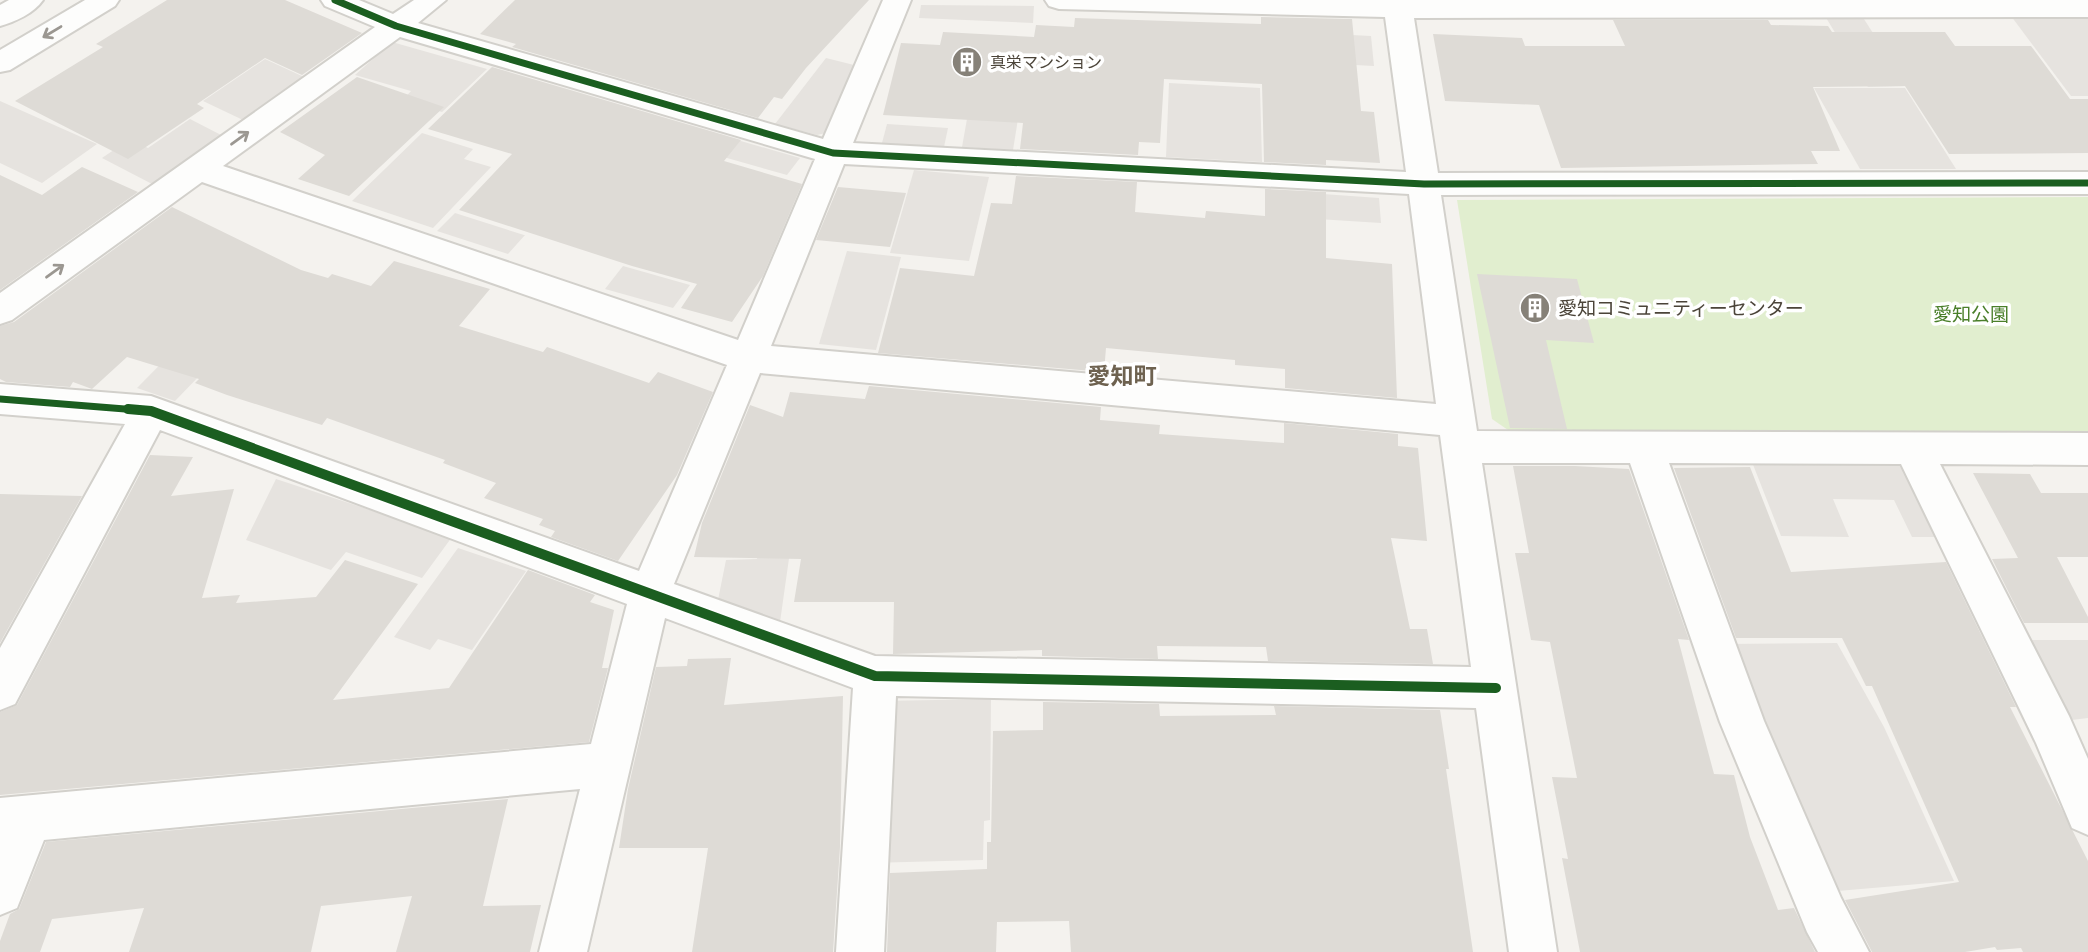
<svg xmlns="http://www.w3.org/2000/svg" width="2088" height="952" viewBox="0 0 2088 952" font-family="Commissioner,'Noto Sans JP',sans-serif">
	<rect width="100%" height="100%" fill="#f4f2ee"/>
	<polygon fill="#e1eecf" points="2088,197 2088,434 1508,430 1492,419 1457,200"/>
	<g fill="#e6e3df">
		<polygon points="921,5 1034,6 1033,23 919,18"/>
		<polygon points="1825,16 1862,16 1907,86 1868,87"/>
		<polygon points="2011,16 2088,16 2088,96 2071,96"/>
		<polygon points="1258,30 1371,36 1374,66 1259,60"/>
		<polygon points="392,42 487,69 442,112 403,100 411,91 355,75"/>
		<polygon points="826,58 854,65 826,133 817,135 775,124"/>
		<polygon points="265,59 304,77 243,120 203,101"/>
		<polygon points="1169,83 1260,88 1262,162 1166,157"/>
		<polygon points="1814,88 1905,88 1956,169 1860,169"/>
		<polygon points="972,91 1022,94 1013,150 962,147"/>
		<polygon points="0,101 97,144 42,183 0,163"/>
		<polygon points="190,119 223,136 154,185 102,158 130,139 148,148"/>
		<polygon points="887,124 948,128 944,147 882,143"/>
		<polygon points="422,133 473,149 464,159 491,167 433,228 352,201"/>
		<polygon points="727,137 800,158 787,175 713,154"/>
		<polygon points="914,170 989,177 969,261 890,253"/>
		<polygon points="1267,190 1379,198 1381,223 1268,216"/>
		<polygon points="455,213 524,235 525,235 508,254 437,231"/>
		<polygon points="847,251 901,257 876,350 819,344"/>
		<polygon points="623,266 690,285 673,308 605,289"/>
		<polygon points="219,305 256,317 175,401 137,388"/>
		<polygon points="1752,462 1909,463 1945,537 1912,537 1894,500 1833,499 1849,537 1781,536"/>
		<polygon points="276,479 452,537 422,578 346,552 331,570 246,540"/>
		<polygon points="763,523 794,523 780,622 718,600 726,560 757,559"/>
		<polygon points="458,548 526,571 472,650 438,639 430,650 394,637"/>
		<polygon points="2022,640 2088,640 2088,718 2063,721"/>
		<polygon points="1837,643 1884,727 1954,881 1826,892 1726,644"/>
		<polygon points="991,699 990,820 984,821 983,860 869,863 880,701"/>
	</g>
	<g fill="#dedbd6">
		<polygon points="167,0 285,0 362,33 302,75 265,58 197,104 204,108 128,159 15,101 103,47 96,44"/>
		<polygon points="515,0 869,0 806,68 782,99 774,97 758,118 512,47 516,44 480,34"/>
		<polygon points="1261,17 1352,19 1361,111 1374,112 1380,163 1326,160 1326,165 1264,162 1262,84 1164,79 1160,143 1139,142 1138,155 1020,149 1023,123 883,115 901,43 940,45 943,32 1034,37 1036,25 1074,27 1075,18 1261,24"/>
		<polygon points="1613,20 1768,20 1771,25 1828,26 1832,32 1945,32 1955,46 2031,46 2070,99 2088,99 2088,153 1949,154 1905,86 1813,87 1840,151 1811,151 1818,164 1561,168 1539,105 1445,101 1433,34 1522,38 1525,46 1625,46"/>
		<polygon points="492,67 741,140 724,161 802,184 763,276 732,322 681,308 697,284 632,266 459,210 512,154 428,129"/>
		<polygon points="357,77 444,107 349,196 298,179 325,155 280,132"/>
		<polygon points="82,167 138,192 0,290 0,175 42,195"/>
		<polygon points="1016,176 1137,182 1135,212 1205,218 1206,211 1265,216 1265,189 1326,192 1326,258 1392,264 1397,398 1285,388 1285,369 1235,365 1235,360 1106,348 1104,372 878,353 900,268 974,276 991,203 1012,204"/>
		<polygon points="838,187 906,193 890,247 816,240"/>
		<polygon points="172,207 301,270 328,278 332,274 371,286 394,261 490,289 459,326 543,352 547,347 649,383 658,372 713,392 677,475 618,561 551,537 555,531 539,525 543,519 484,498 496,483 443,463 445,460 327,418 322,425 227,395 195,383 199,379 127,357 92,389 73,382 70,387 6,382 0,379 0,326 14,322"/>
		<polygon points="1477,274 1577,279 1594,343 1546,340 1567,429 1510,428"/>
		<polygon points="869,386 1101,407 1100,420 1160,425 1159,434 1284,443 1284,423 1398,434 1398,446 1418,448 1427,541 1391,538 1410,629 1427,629 1433,664 1268,661 1266,647 1157,646 1158,659 1042,656 1042,650 893,654 894,602 794,602 801,559 694,557 702,523 750,405 783,417 790,392 865,399"/>
		<polygon points="150,455 193,457 171,496 234,489 202,598 240,595 236,603 316,597 345,560 418,584 333,700 449,688 528,570 595,595 590,602 614,610 602,668 608,668 589,742 0,795 0,712 17,705"/>
		<polygon points="1513,466 1575,466 1629,469 1689,640 1678,639 1714,774 1734,775 1750,837 1778,910 1794,908 1815,952 1580,952 1562,858 1568,859 1552,777 1577,778 1550,642 1531,640 1515,553 1529,553"/>
		<polygon points="1750,467 1791,572 1946,562 2016,707 2010,707 2088,861 2088,952 2023,952 2021,948 1997,950 1995,947 1965,952 1872,952 1845,900 1959,882 1872,686 1866,686 1842,638 1736,638 1674,468"/>
		<polygon points="1973,473 2030,474 2041,493 2088,493 2088,557 2057,557 2088,617 2088,623 2024,623 1992,559 2018,558"/>
		<polygon points="0,494 82,496 0,643"/>
		<polygon points="731,658 724,705 843,696 840,847 833,952 692,952 708,848 619,848 628,789 656,667 687,666 688,659"/>
		<polygon points="1043,702 1159,704 1160,716 1276,715 1274,706 1440,710 1449,769 1446,769 1473,952 1071,952 1069,921 997,922 996,952 887,952 890,873 987,869 987,842 991,842 993,731 1043,730"/>
		<polygon points="508,799 483,906 541,905 530,952 396,952 412,896 321,906 311,952 129,952 144,908 52,919 40,952 0,952 0,941 10,914 19,909 46,842"/>
	</g>
	<g fill="none" stroke-linecap="round" stroke-linejoin="round">
		<g stroke="#d2d0cb" stroke-width="4">
			<g id="minor">
				<path d="M9 0H43C34 13 15 22 0 26V5Z"/>
				<polygon points="85,0 119,0 115,6 10,70 0,72 0,50"/>
				<path d="M321 0H359L393 14 414 0H446L418 23 823 139 883 0H911L853 143 1406 172 1385 17 1059 9 1049 6 1045 0H2088V17L1414 18 1438 173 2088 172V194L1441 195 1477 431 2088 433V465L1940 464 2069 716 2088 759V835L2072 828 2036 743 1901 464 1669 463 1764 721 1841 898 1869 952H1818L1807 932 1720 722 1630 463H1482L1557 952H1509L1476 708 896 696 884 952H836L853 688 665 618 587 952H539L580 789 44 840 17 908 0 915V798L591 744 627 604 160 430 15 704 0 710V648L125 424 0 414V384L151 396 639 571 727 365 202 182 12 320 0 324V293L375 27 325 6ZM400 37 815 159 738 340 223 166ZM844 164 1409 194 1436 404 771 346ZM760 373 1440 435 1471 667 875 656 674 584Z"/>
			</g>
		</g>
		<use href="#minor" fill="#fdfdfc" fill-rule="evenodd"/>
		<g stroke="#fff" stroke-width="10">
			<g id="cycleway-far1">
				<polyline points="335,0 396,26 833,153 1424,184 2088,183"/>
				<polyline points="0,399 150,411"/>
			</g>
		</g>
		<g stroke="#fff" stroke-width="14">
			<polyline id="cycleway" points="128,409 151,411 875,676 1496,688"/>
		</g>
		<use href="#cycleway-far1" stroke="#1b5e20" stroke-width="7"/>
		<use href="#cycleway" stroke="#1b5e20" stroke-width="10"/>
	</g>
	<defs><path id="oneway-shaft" d="M-6 0H5M1.5-3L5.5 0L1.5 3" fill="none" stroke-width="1.6" stroke-linecap="round" stroke-linejoin="round" transform="scale(1.75)"/></defs>
	<g stroke="#9b9791">
		<use href="#oneway-shaft" transform="translate(52 32) rotate(149)"/>
		<use href="#oneway-shaft" transform="translate(240 138) rotate(-36)"/>
		<use href="#oneway-shaft" transform="translate(55 271) rotate(-36)"/>
	</g>
	<defs>
		<g id="building-disc" transform="scale(1.575)"><circle r="9.5" fill="#868178" stroke="#fff"/><path d="M-4-6H4V6H1V3H-1V6H-4ZM-2.5-4.3h1.7v1.8h-1.7ZM.8-4.3h1.7v1.8H.8ZM-2.5-1h1.7V.8h-1.7ZM.8-1h1.7V.8H.8Z" fill="#fff"/></g>
	</defs>
	<g fill-rule="evenodd">
		<use href="#building-disc" x="967" y="62"/>
		<use href="#building-disc" x="1535" y="308"/>
	</g>
	<g text-anchor="middle" stroke-width="7" stroke-linejoin="round" paint-order="stroke">
		<g font-size="16" fill="#4b4439" stroke="#fff" text-anchor="start">
			<text x="990" y="68">真栄マンション</text>
		</g>
		<g font-size="19" fill="#4b4439" stroke="#fff" text-anchor="start">
			<text x="1558" y="315">愛知コミュニティーセンター</text>
		</g>
		<g font-size="19" fill="#4a7f2a" stroke="#fff">
			<text x="1971" y="321">愛知公園</text>
		</g>
		<g font-size="23" font-weight="bold" fill="#6e6250" stroke="#fff">
			<text x="1122" y="384">愛知町</text>
		</g>
	</g>
</svg>
